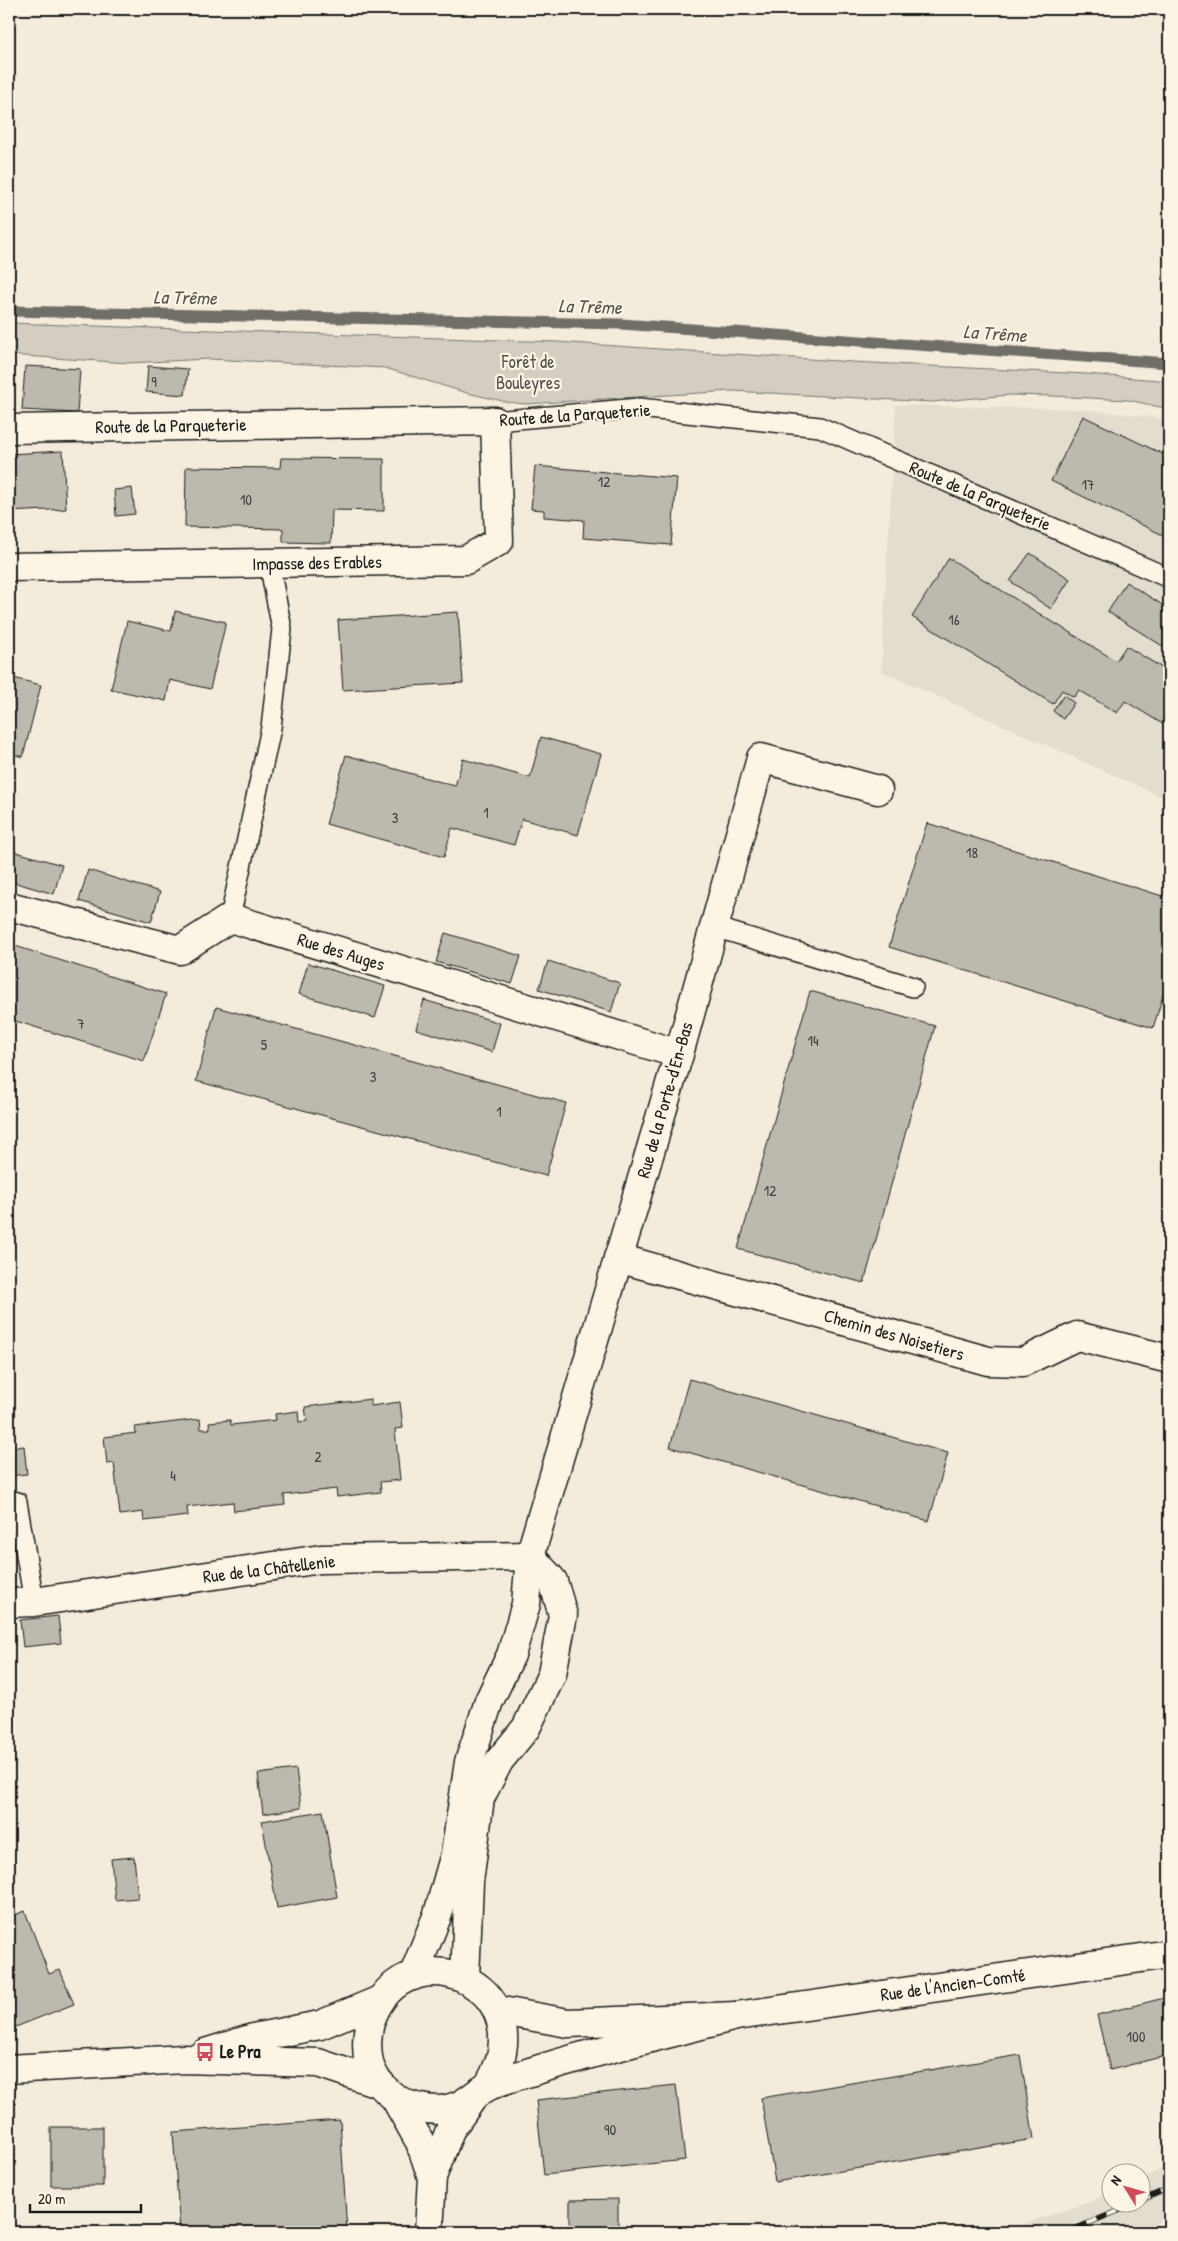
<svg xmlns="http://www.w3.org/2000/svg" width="1178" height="2241" viewBox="0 0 1178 2241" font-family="'Patrick Hand',sans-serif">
	<rect width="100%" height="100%" fill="#f3ecdd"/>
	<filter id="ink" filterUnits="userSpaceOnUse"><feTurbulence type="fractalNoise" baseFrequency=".02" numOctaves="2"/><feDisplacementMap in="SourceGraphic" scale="10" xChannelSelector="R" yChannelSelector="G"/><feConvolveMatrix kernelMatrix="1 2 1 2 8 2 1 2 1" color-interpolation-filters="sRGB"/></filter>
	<g filter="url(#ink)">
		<g fill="#e3ddcf">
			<polygon points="896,405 1080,409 1169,419 1169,800 881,671"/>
			<polygon points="1169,2166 1169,2217 1139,2232 1000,2232 1089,2202 1110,2192 1110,2204 1140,2204 1141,2179"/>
		</g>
		<polygon fill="#d3cec1" stroke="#78756e" points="9,323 557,342 853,362 1087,374 1169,381 1169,409 1128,400 1052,396 1010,395 931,402 732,391 525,404 507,402 467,393 385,368 209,359 128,363 9,355"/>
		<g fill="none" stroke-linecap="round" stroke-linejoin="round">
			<polyline stroke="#716e68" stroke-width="11" points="9,311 621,324 1169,363"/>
		</g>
		<g fill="#beb9ae" stroke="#1c1c1c">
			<polygon points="25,366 80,369 77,413 22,410"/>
			<polygon points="148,366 188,369 185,395 146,392"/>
			<polygon points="1083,416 1169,457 1169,538 1051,481"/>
			<polygon points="63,451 66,509 9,512 9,454"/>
			<polygon points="281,458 384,459 384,511 332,510 331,543 283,542 283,529 185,527 186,467 280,468"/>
			<polygon points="535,466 677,478 671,545 583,538 584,520 544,517 544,510 531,509"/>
			<polygon points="132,488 135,514 116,516 114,490"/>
			<polygon points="1030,553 1070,579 1051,609 1010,581"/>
			<polygon points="949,558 1116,661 1126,646 1169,672 1169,728 1125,701 1117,713 1079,690 1074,697 1062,690 1053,704 912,617"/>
			<polygon points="1126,582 1169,609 1169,650 1108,612"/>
			<polygon points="175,611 226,622 210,689 170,680 166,701 111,689 127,621 171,631"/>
			<polygon points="458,612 463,683 343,690 338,620"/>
			<polygon points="9,677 41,685 23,757 9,753"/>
			<polygon points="1064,695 1074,703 1063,719 1053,711"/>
			<polygon points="541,737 601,754 578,835 522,819 514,845 452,828 444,857 326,824 346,755 455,786 463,759 530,778"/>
			<polygon points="927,823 1169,898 1169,976 1153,1028 889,947"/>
			<polygon points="9,850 62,865 54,894 9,881"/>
			<polygon points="88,870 160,892 151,922 79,901"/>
			<polygon points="445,933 521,956 512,984 436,962"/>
			<polygon points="9,944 166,994 144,1061 9,1019"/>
			<polygon points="548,961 620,983 611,1012 539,989"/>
			<polygon points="308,963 385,986 375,1018 299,994"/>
			<polygon points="810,991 935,1026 864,1283 738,1249"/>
			<polygon points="424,1000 500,1023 492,1052 416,1029"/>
			<polygon points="216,1007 566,1103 546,1176 196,1081"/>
			<polygon points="689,1379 948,1453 929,1521 670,1447"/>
			<polygon points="371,1399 371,1406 400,1402 403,1428 395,1429 400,1480 380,1482 381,1492 337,1497 336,1489 284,1495 285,1505 234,1511 233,1502 187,1507 188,1516 144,1521 143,1512 120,1515 114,1463 107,1464 104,1437 136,1433 135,1427 200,1419 201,1429 210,1429 209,1422 230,1420 231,1425 276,1420 275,1414 298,1411 299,1422 307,1421 305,1407"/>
			<polygon points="24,1446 27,1474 9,1476 9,1448"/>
			<polygon points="58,1616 61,1643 23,1647 20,1620"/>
			<polygon points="9,1748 14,1762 9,1763"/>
			<polygon points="296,1769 301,1808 263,1814 258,1774"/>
			<polygon points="323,1811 337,1897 277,1908 262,1821"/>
			<polygon points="134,1857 138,1898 115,1900 111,1859"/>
			<polygon points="25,1911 49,1974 60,1970 74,2004 13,2028 9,2016 9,1917"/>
			<polygon points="1164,1998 1169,2019 1169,2055 1110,2070 1097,2015"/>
			<polygon points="1020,2055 1034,2139 775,2182 761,2098"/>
			<polygon points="676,2085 685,2160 544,2175 536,2100"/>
			<polygon points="340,2120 347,2232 180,2232 173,2132"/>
			<rect x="51" y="2127" width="52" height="59"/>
			<polygon points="618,2199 618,2232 570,2232 570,2200"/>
		</g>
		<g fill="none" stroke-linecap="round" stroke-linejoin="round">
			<g stroke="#1c1c1c" stroke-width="22">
				<g id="lane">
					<polyline points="495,421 639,408 820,427 1169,578"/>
					<polyline points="230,918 271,728 282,629 269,563"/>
					<polyline points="714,927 913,987"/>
					<polyline points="9,1500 17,1502 34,1602"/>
				</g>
			</g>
			<g stroke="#1c1c1c" stroke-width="31">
				<g id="street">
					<polyline points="9,429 495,421 499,541 466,560 9,567"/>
					<polyline points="9,906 180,950 230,918 679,1054"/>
					<polyline points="618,1258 988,1361 1023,1362 1077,1336 1169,1359"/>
					<polyline points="9,1603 34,1602 321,1559 530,1556"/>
					<polyline points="413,1976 438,1914 455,1854 469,1762 489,1701 511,1655 526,1604 530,1556 679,1054 761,758 878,790"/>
					<polyline points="465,1979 469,1882 480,1798 499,1761 526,1728 552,1674 563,1615 553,1581 530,1556"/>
					<polyline points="395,2098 420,2142 432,2177"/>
					<polyline points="429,2232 432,2177 450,2130 472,2099"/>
				</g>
			</g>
			<g stroke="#1c1c1c" stroke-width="31">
				<g id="secondary">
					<polyline points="497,2010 568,2023 736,2016 1169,1954"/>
					<polyline points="205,2053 253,2038 320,2025 380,2000"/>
					<polyline points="9,2069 184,2059 318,2063 381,2084"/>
					<path d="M488 2086C547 1990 417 1930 376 2008 367 2025 365 2043 369 2063 374 2083 397 2104 417 2107 429 2110 442 2112 454 2107 468 2103 476 2092 489 2086 506 2078 525 2074 543 2068 606 2048 672 2033 736 2016"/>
				</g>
			</g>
			<use href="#lane" stroke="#fcf5e5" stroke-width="19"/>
			<use href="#street" stroke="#fcf5e5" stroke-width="28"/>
			<use href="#secondary" stroke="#fcf5e5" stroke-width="28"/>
			<g stroke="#1c1c1c" stroke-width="5.5">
				<g id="rail">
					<polyline points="1140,2201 1169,2188"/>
					<polyline points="1067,2232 1135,2204"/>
				</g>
			</g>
			<use href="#rail" stroke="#fcf5e5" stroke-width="4" stroke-dasharray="11" stroke-linecap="butt"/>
		</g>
	</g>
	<defs>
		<g id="bus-bare" transform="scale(1.5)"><path d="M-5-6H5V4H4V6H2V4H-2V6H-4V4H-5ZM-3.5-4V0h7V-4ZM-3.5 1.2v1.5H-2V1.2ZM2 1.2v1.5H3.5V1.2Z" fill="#d1495b" stroke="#fcf5e5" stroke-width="2.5" paint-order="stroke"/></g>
	</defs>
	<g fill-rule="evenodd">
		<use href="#bus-bare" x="205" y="2052"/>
	</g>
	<g text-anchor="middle" stroke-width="4.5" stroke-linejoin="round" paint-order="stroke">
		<g font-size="15" fill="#444340">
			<text x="154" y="387">9</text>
			<text x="604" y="487">12</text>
			<text x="1088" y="490">17</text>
			<text x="246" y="505">10</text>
			<text x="954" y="625">16</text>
			<text x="486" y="818">1</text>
			<text x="395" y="823">3</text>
			<text x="972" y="858">18</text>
			<text x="81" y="1029">7</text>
			<text x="813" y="1046">14</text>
			<text x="264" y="1050">5</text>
			<text x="373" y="1082">3</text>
			<text x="499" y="1117">1</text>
			<text x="770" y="1196">12</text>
			<text x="318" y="1462">2</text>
			<text x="173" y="1481">4</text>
			<text x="1136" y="2042">100</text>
			<text x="610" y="2135">90</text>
		</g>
		<g font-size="18" fill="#53514e" stroke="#fcf5e5">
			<text x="528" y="368">Forêt de<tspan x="528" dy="21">Bouleyres</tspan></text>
		</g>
		<g font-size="18" fill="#1c1c1c" stroke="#fcf5e5">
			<text transform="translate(575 415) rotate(-4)" y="6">Route de la Parqueterie</text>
			<text transform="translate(171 426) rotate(-1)" y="6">Route de la Parqueterie</text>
			<text transform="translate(980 496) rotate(23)" y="6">Route de la Parqueterie</text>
			<text transform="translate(317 563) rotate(-1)" y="6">Impasse des Erables</text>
			<text transform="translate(341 952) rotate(17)" y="6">Rue des Auges</text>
			<text transform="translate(665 1100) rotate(-74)" y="6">Rue de la Porte-d'En-Bas</text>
			<text transform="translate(894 1335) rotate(16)" y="6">Chemin des Noisetiers</text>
			<text transform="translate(269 1569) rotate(-7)" y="6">Rue de la Châtellenie</text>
			<text transform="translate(953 1985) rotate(-8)" y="6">Rue de l'Ancien-Comté</text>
		</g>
		<g font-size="18" font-weight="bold" fill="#1c1c1c" stroke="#fcf5e5" text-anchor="start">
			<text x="220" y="2058">Le Pra</text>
		</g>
		<g font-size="19" font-style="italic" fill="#55534f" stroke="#fcf5e5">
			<text transform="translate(185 297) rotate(1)" y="7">La Trême</text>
			<text transform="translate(590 306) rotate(2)" y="7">La Trême</text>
			<text transform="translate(995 333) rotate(4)" y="7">La Trême</text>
		</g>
	</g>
	<rect width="1178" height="2241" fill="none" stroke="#fcf5e5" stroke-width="30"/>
	<rect x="15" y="15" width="1148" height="2211" fill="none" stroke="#1c1c1c" stroke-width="2" filter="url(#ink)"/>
	<g transform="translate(1126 2188) rotate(307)"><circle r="24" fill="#fcf5e5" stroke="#a29e95"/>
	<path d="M0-4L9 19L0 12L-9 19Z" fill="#d1495b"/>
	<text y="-8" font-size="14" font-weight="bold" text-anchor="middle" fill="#1c1c1c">N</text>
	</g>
	<path d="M30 2204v8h111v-8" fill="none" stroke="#1c1c1c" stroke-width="2.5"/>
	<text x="38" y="2204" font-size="15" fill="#1c1c1c" stroke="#fcf5e5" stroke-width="4" paint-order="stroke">20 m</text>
</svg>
